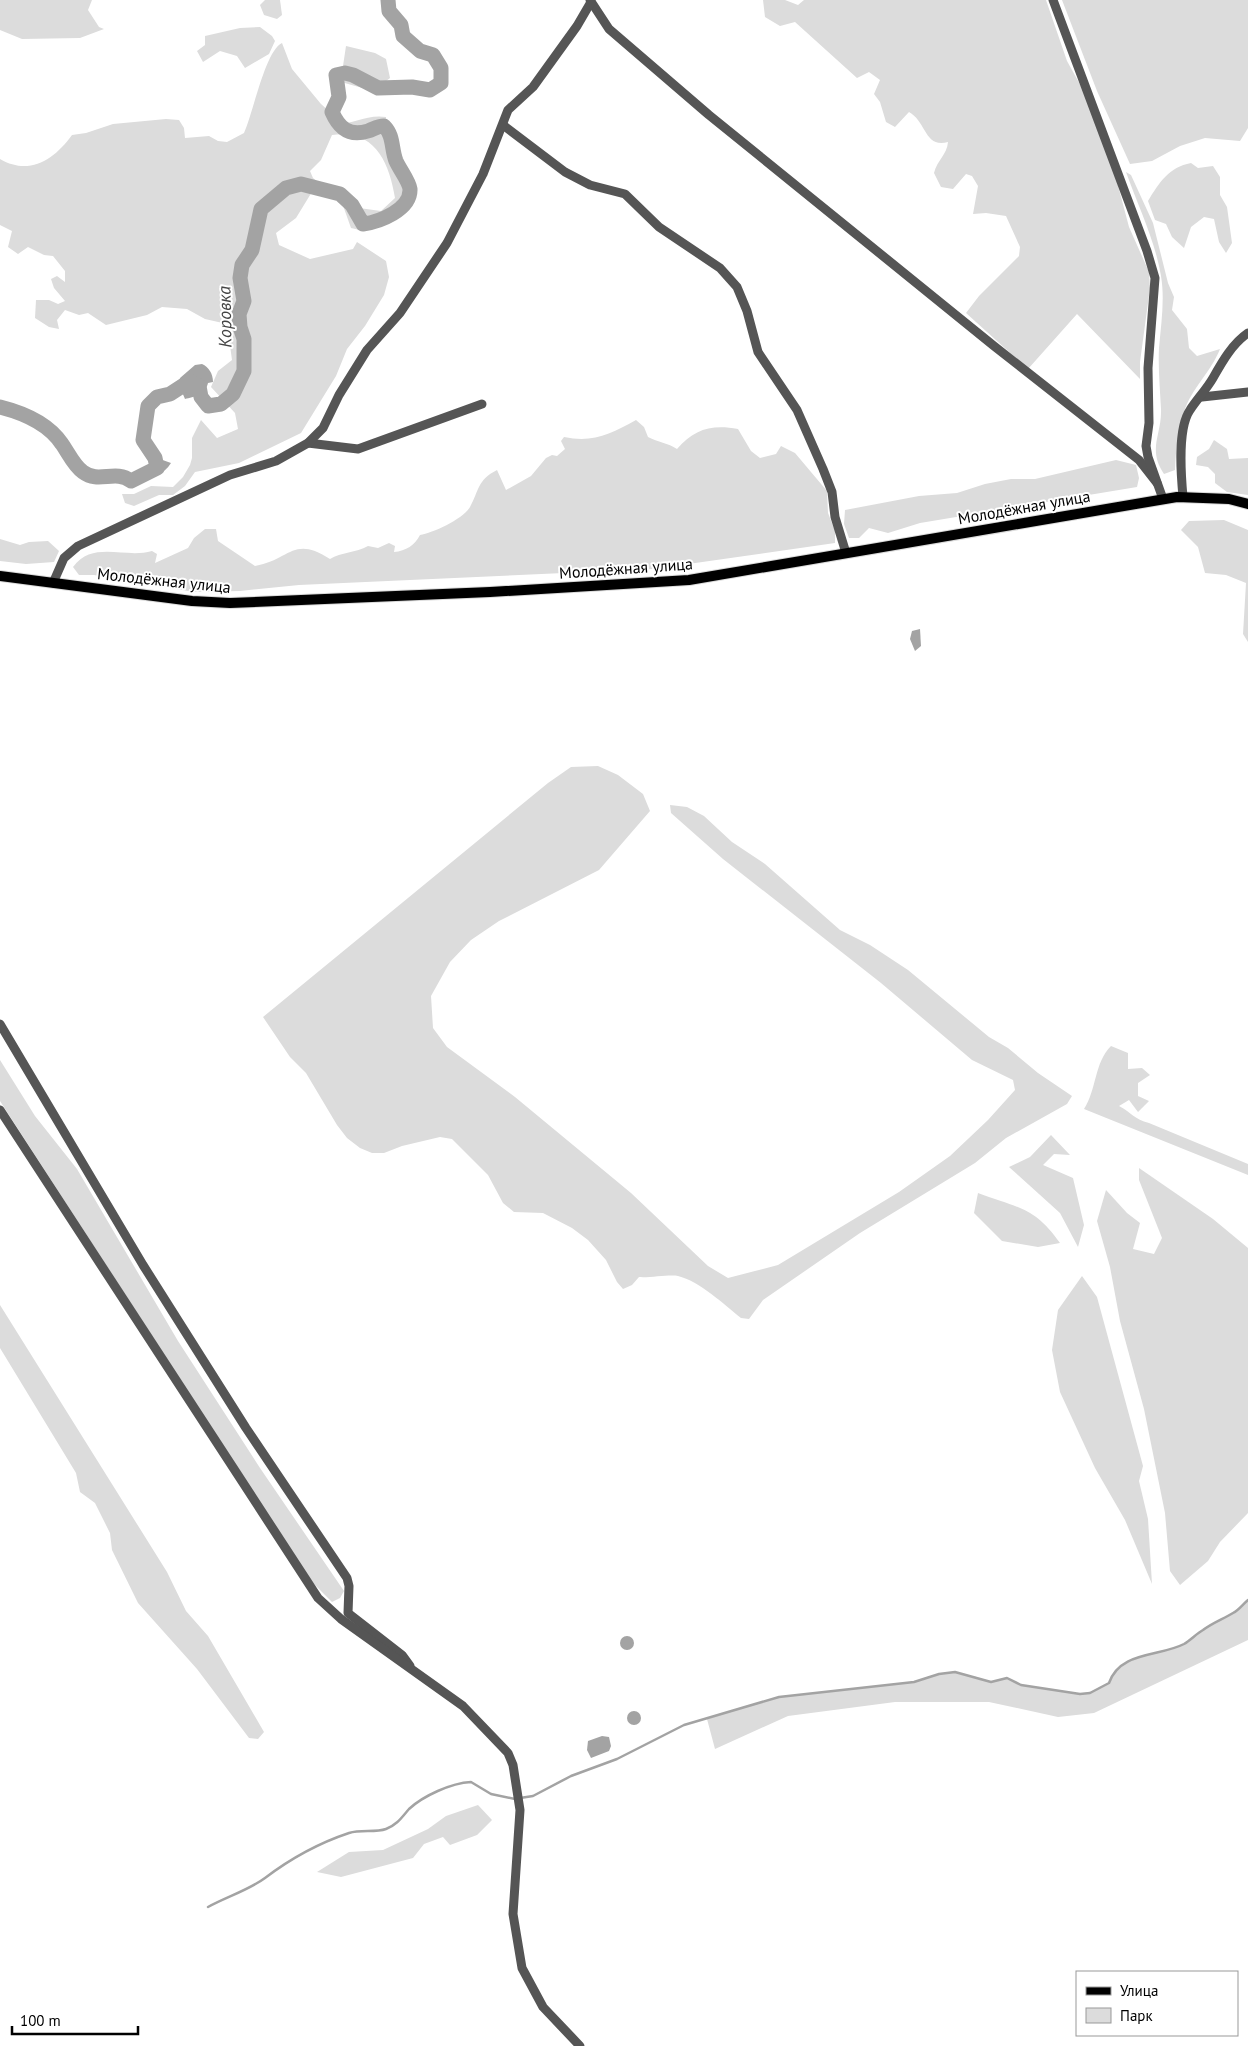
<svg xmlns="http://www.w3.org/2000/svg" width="1248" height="2046" viewBox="0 0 1248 2046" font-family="'PT Sans',sans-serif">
	<rect width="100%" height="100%" fill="#fff"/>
	<g fill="#dcdcdc">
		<polygon points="0,0 92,0 88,10 99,27 104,29 80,38 22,39 0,30"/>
		<polygon points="265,0 280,0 282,15 277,19 264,15 260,5"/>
		<path d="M763 0H785L798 5 804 0H1046L1067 61 1082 88 1111 159 1129 227 1149 272 1150 288 1140 362V379L1077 314 1028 369 966 313 979 296 1019 256 1020 247 1006 216 986 213 973 214 978 186 972 176 966 174 953 189 941 187 934 173C937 160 947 155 948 142 925 149 926 121 909 112L895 127 886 122 880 102 874 94 880 80 869 72 857 78 795 22 780 26 765 17Z"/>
		<polygon points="1062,0 1248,0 1248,128 1240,141 1205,138 1180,146 1152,161 1130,164 1097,91"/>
		<polygon points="260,27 272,36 275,41 269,54 245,68 237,56 220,51 203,62 197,51 205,45 205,36 240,28"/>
		<path d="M282 43 292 69 321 104 331 113 334 125C353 124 368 114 386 117V126L396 137 398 149 407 171 410 189 406 205 393 216 364 231 351 228 340 197 346 196 359 208 381 211 395 198C389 162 375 129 332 135L321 160 310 171 313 178 318 182 296 218 276 233 279 245 310 259 353 249 357 242 386 261 389 277 384 295 365 326 347 349 336 376 301 433 239 463 195 472 185 486 173 495H159L134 506 125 503 122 494H134L151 486 173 487 183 477 190 465 192 458V438L201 420 217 438 238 429 235 413 211 387 218 371 232 360 227 324 205 319 187 309 162 307 147 315 106 325 88 313 79 315 65 310 57 320 59 329 49 327 35 318 36 300H49L58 304 65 301 54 288 51 279 57 276 65 282V271L53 256 44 255 28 247 18 254 8 247 12 231 0 225V159C29 176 54 160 72 135L86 133 113 124 166 119 179 120 184 128 185 138 209 136 218 141 227 142 244 133C253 114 265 51 282 43Z"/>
		<polygon points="346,46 375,53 386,59 390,78 373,91 341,82 334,70 343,66"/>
		<path d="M1191 163 1198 168 1213 166 1220 177V195L1227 207 1232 243 1226 253 1219 242 1214 219 1204 217 1191 227 1184 248 1172 237 1166 224 1155 220 1148 201C1159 183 1169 167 1191 163Z"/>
		<path d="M1126 172 1131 175 1153 223 1168 283 1174 297 1172 310 1187 329 1189 348 1197 356 1220 349C1211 372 1191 389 1184 412 1177 431 1176 451 1175 470L1164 474C1147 449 1162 435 1161 409 1160 389 1158 368 1159 348 1161 325 1165 299 1161 276 1155 240 1138 206 1126 172Z"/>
		<path d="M636 420 644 427 648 437C658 442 668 443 677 449 694 429 712 424 738 429L751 451 760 458 776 454 781 446 795 453 827 491 828 513 835 531V543L653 569 299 585 240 591 194 592 94 575H79L73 567C93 540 125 559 152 551L157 554 155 563 188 548 194 538 205 529H216L218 541 255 566C290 560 293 535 330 559 341 552 356 553 368 546L378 548 389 543 395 546 394 552C406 551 415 545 420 535 433 533 463 519 470 507 479 491 477 480 497 470L506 490 531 476 546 458 552 455 557 456 565 449 561 441 564 437C593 443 611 434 636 420Z"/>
		<polygon points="1214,440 1227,449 1229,459 1248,458 1248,495 1227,492 1215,483 1215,474 1208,467 1196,465 1197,457 1209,449"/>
		<polygon points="1116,460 1136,465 1139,478 1137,487 920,523 888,533 869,528 859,538 849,538 844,524 845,510 919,496 957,493 985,484 1011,479 1035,479"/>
		<polygon points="1224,520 1248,530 1248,642 1243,634 1246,583 1226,575 1205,573 1198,547 1181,530 1189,521"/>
		<polygon points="0,539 20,545 29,542 48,541 59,551 54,562 26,564 0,561"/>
		<path d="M598 766 618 775 643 794 650 811 599 870 499 921 471 940 450 962 431 996 433 1028 447 1047 515 1097 631 1193 708 1266 728 1278 778 1265 899 1192 950 1156 988 1120 1015 1090 1013 1080 972 1060 881 983 723 859 671 813 670 805 687 807 704 816 732 842 765 864 840 930 870 945 908 970 989 1037 1008 1048 1038 1073 1072 1096 1067 1104 1006 1138 975 1163 860 1233 763 1300 749 1319 741 1318C725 1305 699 1281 678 1276 671 1274 649 1278 639 1277L632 1285 623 1289 617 1282 606 1260 588 1240 572 1228 543 1213 514 1212 503 1203 488 1175 452 1139 440 1137 402 1146 384 1153H372L360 1148 347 1138 337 1125 306 1073 290 1057 263 1017 548 783 571 767Z"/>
		<path d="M1111 1046 1128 1053V1069L1142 1068 1150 1075 1138 1083V1096L1149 1101 1138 1112 1129 1100 1119 1106C1132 1113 1134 1119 1149 1123L1248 1164V1175L1084 1109C1097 1089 1094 1063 1111 1046Z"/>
		<polygon points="0,1060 35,1116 77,1169 178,1341 260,1468 344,1591 340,1598 332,1602 310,1580 0,1101"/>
		<polygon points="1051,1135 1070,1155 1054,1154 1043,1165 1073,1178 1084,1225 1078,1247 1060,1213 1009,1167 1030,1157"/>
		<polygon points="1139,1168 1213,1219 1248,1248 1248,1513 1220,1542 1208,1561 1180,1585 1170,1571 1165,1513 1144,1409 1120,1321 1110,1267 1097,1221 1106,1190 1127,1213 1140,1223 1133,1249 1154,1254 1162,1238 1139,1180"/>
		<path d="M978 1193C1017 1208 1034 1206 1060 1243L1038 1247 1002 1241 974 1213Z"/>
		<polygon points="1082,1276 1097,1297 1143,1466 1139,1481 1148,1519 1152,1584 1125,1520 1095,1468 1060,1392 1052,1350 1058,1310"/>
		<polygon points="0,1305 167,1572 186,1611 208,1636 264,1732 258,1739 249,1738 197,1669 138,1603 112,1550 110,1533 95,1503 80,1492 76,1473 0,1348"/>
		<path d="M1248 1600V1640L1094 1713 1058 1717 989 1702H895L788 1716 715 1749 707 1719 779 1697 914 1682 939 1674 955 1672 991 1682 1007 1678 1022 1685 1080 1694 1090 1693 1109 1683C1121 1651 1158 1657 1184 1644 1191 1640 1196 1634 1203 1630 1212 1623 1223 1619 1233 1613 1239 1610 1243 1604 1248 1600Z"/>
		<polygon points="478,1805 492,1820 477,1835 450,1845 443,1837 424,1844 413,1858 341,1877 317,1872 349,1852 383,1850 428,1829 446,1816"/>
	</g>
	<g fill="#a3a3a3">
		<path d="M202 364C209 367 213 374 213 382L208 383C205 395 194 397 185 399L179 385 180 378 195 365Z"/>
		<path d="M157 458 171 463C164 475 152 476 139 481L136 478 151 467 154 459Z"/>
		<polygon points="920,629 921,646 915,651 910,639 912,631"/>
		<circle cx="627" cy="1643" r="7"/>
		<circle cx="634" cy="1718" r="7"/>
		<polygon points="602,1736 609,1737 611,1746 609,1751 591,1758 587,1750 588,1741"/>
	</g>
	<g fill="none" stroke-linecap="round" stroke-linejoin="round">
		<g stroke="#a3a3a3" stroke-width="2.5">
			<path d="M520 1798 533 1796 571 1776 617 1759 684 1725 779 1697 914 1682 939 1674 955 1672 991 1682 1007 1678 1021 1685 1080 1694 1090 1693 1109 1683C1120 1651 1159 1657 1184 1644 1191 1640 1196 1634 1203 1630 1212 1623 1223 1619 1233 1613 1239 1610 1243 1604 1248 1600"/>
			<path d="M208 1907C226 1897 249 1890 265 1878 290 1859 319 1843 349 1833 361 1829 375 1833 386 1829 397 1825 402 1817 409 1809 423 1796 451 1783 471 1782L491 1794 515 1799"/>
		</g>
		<path stroke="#a3a3a3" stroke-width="15" d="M0 407C24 413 48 423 62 444 69 454 74 466 83 472 99 484 115 469 131 481L157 468 155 458 143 440 148 406 157 397 170 394 190 381 199 386 201 397 208 406 221 404 233 394 244 371V339L240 327 239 314 244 301 240 278 242 265 252 250 261 209 286 188 301 184 340 194 352 205 363 224C379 222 411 210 410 189 409 181 400 170 396 161 391 148 394 136 384 126 377 126 374 129 368 131 349 137 339 128 332 112L339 97 336 75 345 73 353 75 378 88 412 87 430 90 441 83V68L433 55 420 51 403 36 401 25 389 11 388 0"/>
		<g stroke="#dbdbdb" stroke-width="12">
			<polyline id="major" points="0,576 192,601 230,603 490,592 689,580 1177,497 1229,499 1248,504"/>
		</g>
		<g stroke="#555" stroke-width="9">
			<polyline points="590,0 609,29 709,115 994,346 1139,460 1157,483"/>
			<polyline points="1053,0 1147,251 1155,278 1148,368 1149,423 1146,446 1148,457 1163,499"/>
			<polyline points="503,125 565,172 590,185 625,194 659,227 720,268 737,287 747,311 758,352 797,410 823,469 832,492 835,517 846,553"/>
			<polyline points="1202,397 1248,392"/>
			<polyline points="308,443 358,449 482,404"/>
			<path d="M1183 497C1181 475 1177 429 1190 410 1197 399 1206 390 1213 378 1222 362 1232 344 1248 333"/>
			<polyline points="53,583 64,558 78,546 230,475 276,461 308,443 323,428 339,395 367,350 400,313 447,243 483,174 508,110 533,87 577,26 591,2"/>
			<polyline points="0,1024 143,1265 246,1428 347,1578 349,1586 348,1613 402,1655 410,1666"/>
			<polyline points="0,1110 318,1598 341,1619 463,1706 508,1753 513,1765 520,1810 513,1914 522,1968 543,2007 580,2046"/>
		</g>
		<use href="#major" stroke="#000" stroke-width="10"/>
	</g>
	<g text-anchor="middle" stroke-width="4" stroke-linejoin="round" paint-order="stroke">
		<g font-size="16" fill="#000" stroke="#fff">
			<text transform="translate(1024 507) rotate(-10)" y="6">Молодёжная улица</text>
			<text transform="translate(626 568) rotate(-4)" y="6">Молодёжная улица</text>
			<text transform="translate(164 580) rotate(6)" y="6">Молодёжная улица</text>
		</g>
		<g font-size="18" font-style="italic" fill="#444" stroke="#fff">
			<text transform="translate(225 317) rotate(-91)" y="6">Коровка</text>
		</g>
	</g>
	<rect x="1076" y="1971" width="162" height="65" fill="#ffffff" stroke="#999999"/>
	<rect x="1086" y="1987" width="25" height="8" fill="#000000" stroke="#999999"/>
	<text x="1120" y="1996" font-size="15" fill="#000000">Улица</text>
	<rect x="1086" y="2008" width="25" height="15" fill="#dcdcdc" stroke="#999999"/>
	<text x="1120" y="2021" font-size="15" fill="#000000">Парк</text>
	<path d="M12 2026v8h126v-8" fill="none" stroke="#000000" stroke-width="2.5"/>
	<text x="20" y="2026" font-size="15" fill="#000000" stroke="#ffffff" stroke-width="4" paint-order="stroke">100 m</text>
</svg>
